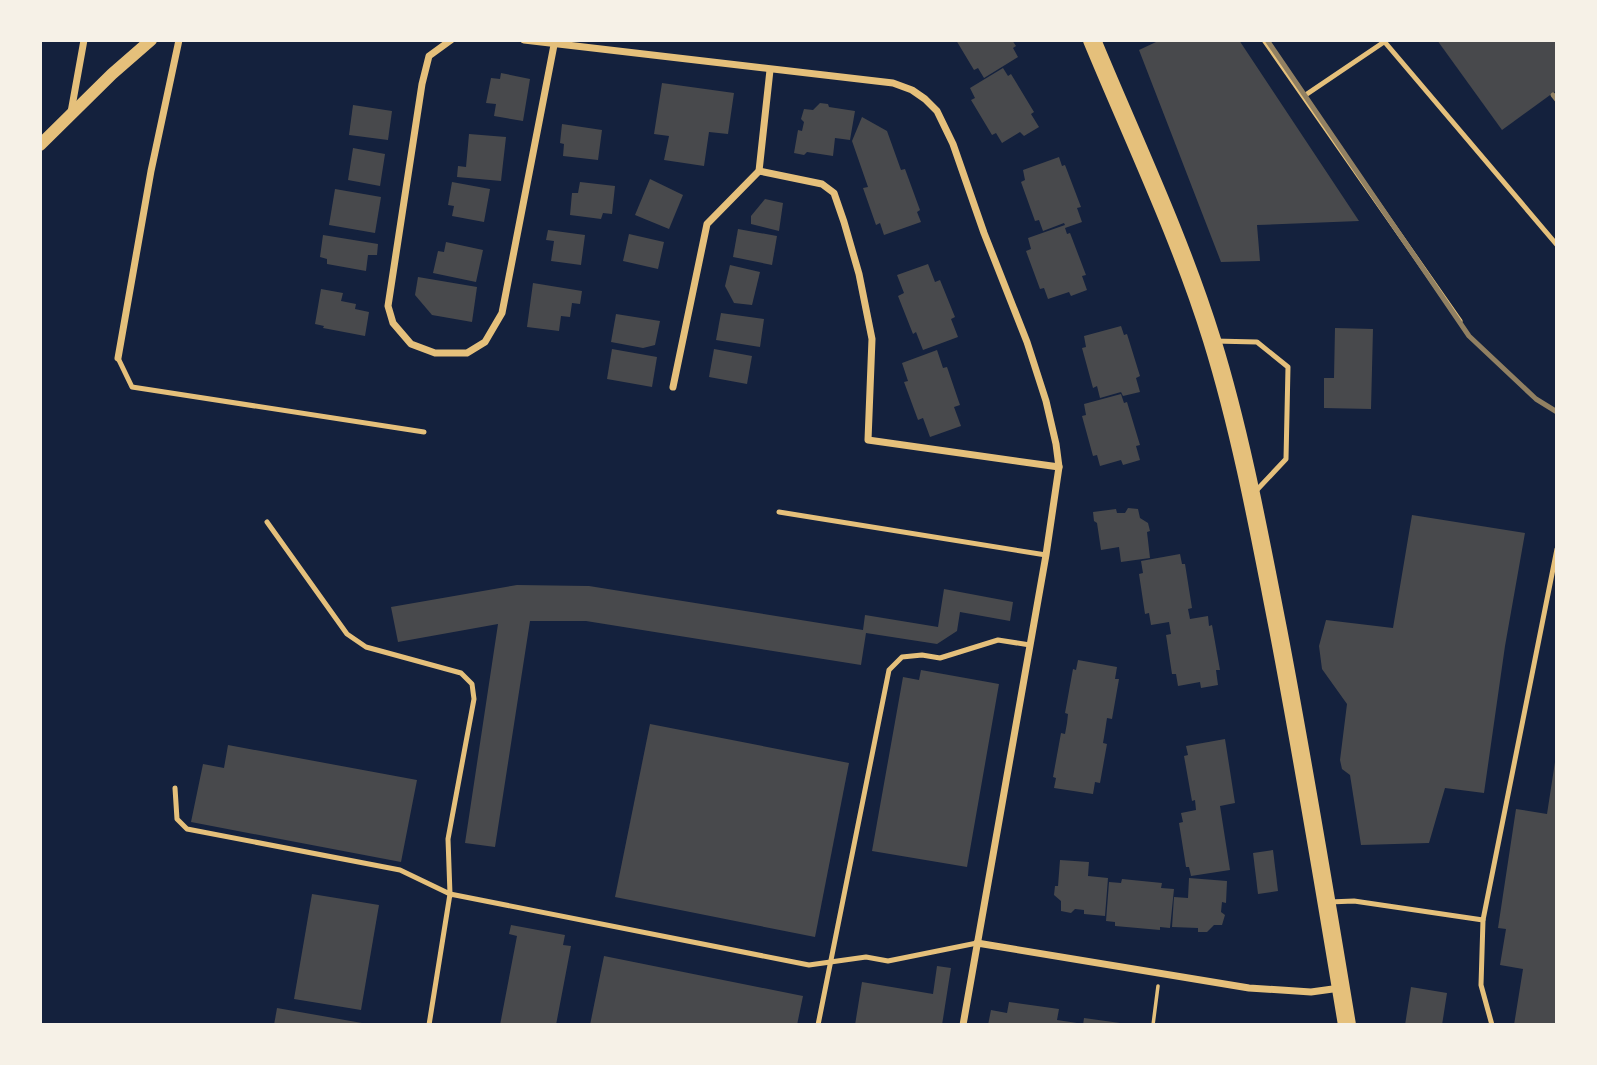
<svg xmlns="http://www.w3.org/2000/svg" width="1597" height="1065" viewBox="0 0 1597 1065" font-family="Figtree,sans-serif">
	<rect width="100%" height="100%" fill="#14213d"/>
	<g fill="#48494c">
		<polygon points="956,40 1012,40 1016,46 1013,48 1018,57 984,78 978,68 974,70"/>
		<polygon points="1157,40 1239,40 1359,221 1257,225 1260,261 1221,262 1139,50 1156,42"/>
		<polygon points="1437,40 1557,40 1557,90 1502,130"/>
		<polygon points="1003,68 1008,76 1011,74 1034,112 1031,114 1039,127 1024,136 1020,132 1002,143 996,133 992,135 971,100 975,98 970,88"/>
		<polygon points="501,73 530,79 523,121 494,116 496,104 486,103 491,78 500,79"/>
		<polygon points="662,83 734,93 728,134 709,132 704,166 664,160 669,136 654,134"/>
		<polygon points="820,103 828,104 829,107 855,111 850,140 835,138 833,156 807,152 804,155 794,153 798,130 802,131 804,122 801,119 804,109 813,110"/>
		<polygon points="353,105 392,111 388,140 349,135"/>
		<polygon points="862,117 887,131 901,170 905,169 920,210 917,212 921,222 884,235 880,223 876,225 863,188 868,187 852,141"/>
		<polygon points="562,124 602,130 598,160 563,156 564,144 560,143"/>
		<polygon points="469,134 506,137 501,181 457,177 458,166 466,167"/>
		<polygon points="353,148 385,154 380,186 348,180"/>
		<polygon points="1059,157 1062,166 1065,165 1081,207 1077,208 1082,222 1065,228 1067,234 1070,233 1086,275 1082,276 1087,290 1071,296 1069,292 1048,299 1044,288 1040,289 1026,251 1031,249 1028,238 1065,225 1064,223 1043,231 1039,220 1035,221 1021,182 1025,180 1023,170"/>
		<polygon points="650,179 683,195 669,229 635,215"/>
		<polygon points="452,182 490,189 484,222 452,216 454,206 448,205"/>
		<polygon points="580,182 615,186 612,214 603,213 601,219 570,215 572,193 578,193"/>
		<polygon points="335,189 381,197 375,233 329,225"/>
		<polygon points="765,199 783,203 779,231 751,224 751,216"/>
		<polygon points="738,229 777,236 772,265 733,257"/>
		<polygon points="548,230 585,235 581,265 551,261 554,241 546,240"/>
		<polygon points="629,234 664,242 658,269 623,261"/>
		<polygon points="323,235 378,244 377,255 368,255 366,271 327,264 327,259 320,257"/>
		<polygon points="446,242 483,250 476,282 433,273 438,251 444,252"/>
		<polygon points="928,264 935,282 940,280 955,317 951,319 958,337 923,350 916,332 913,334 898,296 904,293 897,275"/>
		<polygon points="730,265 760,272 752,305 734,303 725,286"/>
		<polygon points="418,277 477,287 472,322 432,315 415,295"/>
		<polygon points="533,283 582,291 580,304 572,303 570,317 561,316 559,331 527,327"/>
		<polygon points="321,289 343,293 341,301 356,304 355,309 369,312 365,336 323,328 324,326 315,324"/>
		<polygon points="721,313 764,319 760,347 716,340"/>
		<polygon points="616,314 660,321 655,345 643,348 611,342"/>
		<polygon points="1121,326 1124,335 1127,334 1140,376 1136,378 1140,392 1123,396 1120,390 1121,392 1100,398 1097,386 1093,388 1082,348 1086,347 1084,336"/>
		<polygon points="1335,328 1373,329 1371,409 1324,408 1324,378 1334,378"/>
		<polygon points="612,349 657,357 652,387 607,379"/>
		<polygon points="714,349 752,356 747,384 709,377"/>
		<polygon points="937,350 943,368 947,367 960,405 954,407 961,426 930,437 923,418 918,420 904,382 908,381 902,363"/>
		<polygon points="1121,394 1124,403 1127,402 1140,445 1136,446 1140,460 1123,465 1121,460 1100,466 1097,455 1093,456 1082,416 1086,415 1084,404"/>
		<polygon points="1128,508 1138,509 1140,518 1148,523 1150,531 1147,532 1150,558 1121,562 1119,547 1101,550 1097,523 1094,521 1093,512 1116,509 1117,513 1125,513"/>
		<polygon points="1412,515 1525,533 1505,646 1484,793 1445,788 1429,843 1361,845 1350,775 1342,769 1340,760 1347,704 1322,669 1319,646 1326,620 1393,628"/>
		<polygon points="1180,554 1182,564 1185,564 1192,608 1188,609 1190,619 1208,616 1209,626 1212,625 1220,670 1216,670 1218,685 1201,688 1200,682 1178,686 1176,674 1172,674 1166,635 1171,634 1169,622 1151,625 1149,613 1145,614 1139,574 1143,573 1141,561"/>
		<polygon points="517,585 589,586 863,630 865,615 938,627 944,589 1013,602 1010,621 960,612 957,631 937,644 866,633 861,665 586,621 530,621 495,847 465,843 498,624 398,642 391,607"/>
		<polygon points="1078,660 1117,667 1115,679 1119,679 1112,719 1107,718 1105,731 1103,743 1107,744 1100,783 1095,782 1093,794 1054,788 1056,778 1053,777 1061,733 1065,734 1067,723 1068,714 1065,713 1073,669 1076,670"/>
		<polygon points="921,670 999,684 967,867 872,851 903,677 919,680"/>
		<polygon points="650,724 849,763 815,937 615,897"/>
		<polygon points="1225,739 1235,803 1220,806 1230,870 1191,876 1189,867 1186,867 1179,823 1183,822 1181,813 1196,810 1195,800 1192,801 1184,756 1188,755 1186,746"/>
		<polygon points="228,745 417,780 401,862 191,822 203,764 224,768"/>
		<polygon points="1555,762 1557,762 1557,1025 1514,1025 1523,969 1500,965 1506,929 1498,928 1516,809 1547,814"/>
		<polygon points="1273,850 1278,891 1258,894 1253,853"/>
		<polygon points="1060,860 1089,862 1088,876 1108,878 1105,916 1084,914 1084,910 1075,909 1071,913 1061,911 1061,901 1054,895 1055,886 1058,886"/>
		<polygon points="1189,878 1227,881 1226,903 1222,902 1221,912 1225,915 1222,925 1214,925 1207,932 1198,932 1198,928 1172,927 1174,897 1188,898"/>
		<polygon points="1122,879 1162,883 1161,888 1174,889 1170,928 1160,927 1160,930 1115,926 1115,922 1106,921 1109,882 1121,883"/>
		<polygon points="312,894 379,905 361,1010 294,999"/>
		<polygon points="511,925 565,935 563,945 571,946 556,1025 500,1025 517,936 509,934"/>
		<polygon points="604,956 803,996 797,1025 590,1025"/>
		<polygon points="937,966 951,968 942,1025 855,1025 862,982 933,994"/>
		<polygon points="1411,987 1447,993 1442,1025 1405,1025"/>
		<polygon points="1009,1002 1059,1009 1057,1020 1077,1023 1077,1025 988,1025 991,1010 1007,1013"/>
		<polygon points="277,1008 362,1023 362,1025 274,1025"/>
		<polygon points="1084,1018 1120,1023 1120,1025 1083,1025"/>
	</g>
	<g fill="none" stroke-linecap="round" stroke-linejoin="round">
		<polyline stroke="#e5c07b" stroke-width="3.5" points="1153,1025 1158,986"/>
		<g stroke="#e5c07b" stroke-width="5">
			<polyline points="1264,40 1460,321"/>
			<polyline points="1383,40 1557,245"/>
			<polyline points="1304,96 1384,42"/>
			<polyline points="1214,341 1257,342 1288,367 1286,459 1254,493"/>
			<polyline points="118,358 132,387 424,432"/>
			<polyline points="779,512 1046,555"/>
			<polyline points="175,788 177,819 187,829 400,870 450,894 448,839 474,699 472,684 461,673 366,647 347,634 267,522"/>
			<polyline points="1329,902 1354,901 1483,920"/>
			<polyline points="429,1025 450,894 809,965 866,957 888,961 977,943"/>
			<polyline points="818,1025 889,670 902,657 922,655 940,658 998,640 1030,645"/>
			<polyline points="1492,1025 1481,985 1483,920 1557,549"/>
		</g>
		<g stroke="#e5c07b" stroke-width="7">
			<polyline points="451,40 429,56 422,84 388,306 393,323 411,344 435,353 467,353 485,342 502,313 554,45"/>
			<polyline points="524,40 893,83 912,90 925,99 937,111 953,144 984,233 1027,342 1046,401 1056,444 1059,467 1046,555 963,1025"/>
			<polyline points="71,112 84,40"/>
			<polyline points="759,171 822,184 834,193 844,222 859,274 872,339 868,440 1059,467"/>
			<polyline points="118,358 151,171 179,40"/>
			<polyline points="673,387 707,224 759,171 770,70"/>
			<polyline points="977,943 1249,988 1311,992 1340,988"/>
		</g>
		<polyline stroke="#e5c07b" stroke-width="12" points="40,145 112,74 151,40"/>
		<path stroke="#e5c07b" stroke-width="18" d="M1092 40C1133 139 1180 237 1212 340 1241 434 1259 532 1278 629 1303 760 1325 892 1347 1025"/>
		<g stroke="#918062" stroke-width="5">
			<polyline points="1267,40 1469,336 1536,399 1557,412"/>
			<polyline points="1553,95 1557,100"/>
		</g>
	</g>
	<rect width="1597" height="1065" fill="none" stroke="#f6f1e7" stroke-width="84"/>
</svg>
